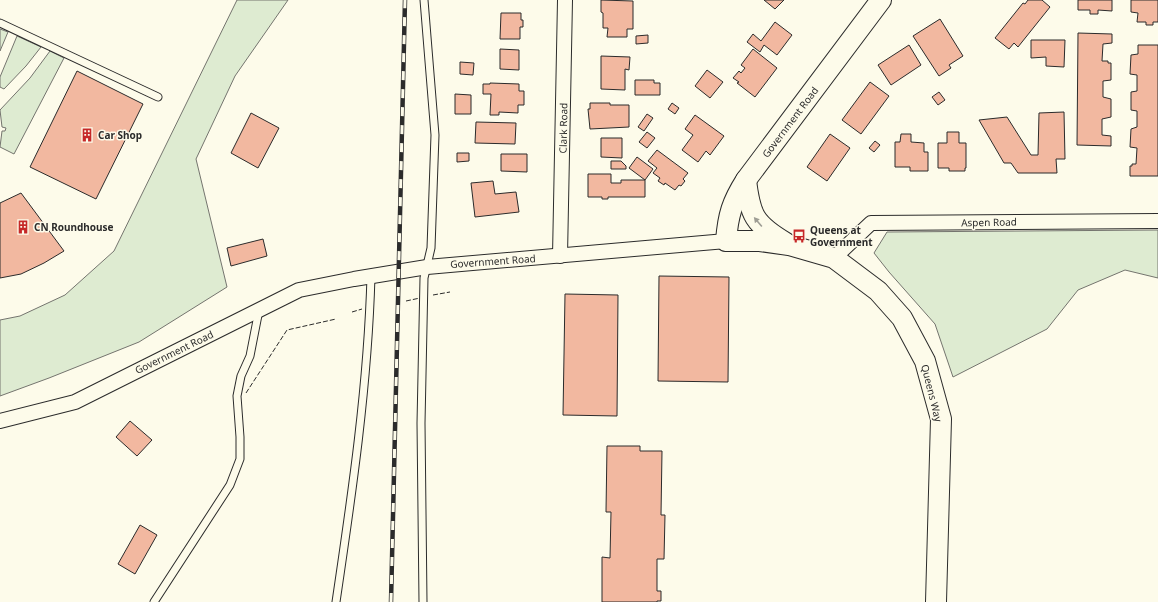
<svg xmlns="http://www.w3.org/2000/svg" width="1158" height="602" viewBox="0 0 1158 602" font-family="'Noto Sans',sans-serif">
	<rect width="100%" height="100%" fill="#fdfbea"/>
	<g fill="#deebd1" stroke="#74746e">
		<polygon points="237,0 288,0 235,76 196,159 227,287 139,342 49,378 0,396 0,320 20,316 65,295 114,251"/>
		<polygon points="0,29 8,32 0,51"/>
		<polygon points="17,36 41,47 26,66 4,89 0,87 0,77"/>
		<polygon points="50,51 64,58 14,154 0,147 2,131 5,131 6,128 2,127 0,110 30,78"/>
		<polygon points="1158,230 1158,278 1125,270 1078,290 1047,329 953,377 935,324 889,272 874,253 887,232"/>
	</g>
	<g fill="#f2b8a0" stroke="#2b2b2b">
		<polygon points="601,0 633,1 633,29 627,29 627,37 607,37 608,28 603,28 603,13 601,12"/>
		<polygon points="764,0 784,0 775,9"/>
		<polygon points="1028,0 1042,0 1050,7 1018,47 1014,43 1009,49 995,38 1023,3 1025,4"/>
		<polygon points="1078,0 1112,0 1112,11 1098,10 1098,14 1090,14 1090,10 1078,10"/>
		<polygon points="1131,0 1158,0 1158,22 1153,22 1153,25 1146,25 1146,22 1137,22 1138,13 1131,12"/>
		<polygon points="501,13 521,13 521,20 523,20 523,27 520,27 520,39 500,39"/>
		<polygon points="940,19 963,56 949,65 951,68 939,76 913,36"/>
		<polygon points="775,22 792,35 777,55 764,45 760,52 747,42 753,34 761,41"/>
		<polygon points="1078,33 1112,34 1112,43 1103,44 1102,61 1108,61 1108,63 1111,63 1111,80 1103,81 1103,97 1111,99 1111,117 1102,119 1102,135 1111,136 1111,146 1077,145"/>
		<polygon points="648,35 648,43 636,44 636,36"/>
		<polygon points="1031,40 1065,40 1064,67 1046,66 1046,57 1031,58"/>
		<polygon points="909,45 921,65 891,85 878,65"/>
		<polygon points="1138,45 1158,45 1158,176 1130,176 1130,166 1132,166 1132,164 1136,164 1137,148 1130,147 1131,129 1137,127 1137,111 1131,110 1131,92 1137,91 1137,75 1130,74 1131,55 1138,54"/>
		<polygon points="500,49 519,50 519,70 500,69"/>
		<polygon points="753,49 777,68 755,97 737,83 739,82 733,78 739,71 741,73 745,68 741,65"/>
		<polygon points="601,56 630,57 629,70 625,69 625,90 601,89"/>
		<polygon points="460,62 474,63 473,75 460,74"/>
		<polygon points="707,70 723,82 710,98 695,86"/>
		<polygon points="77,71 143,104 96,199 30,167"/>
		<polygon points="635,80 654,80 654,83 660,83 660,95 635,95"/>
		<polygon points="870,82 889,96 861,134 842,120"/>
		<polygon points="490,83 519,84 519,91 524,91 524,105 518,105 518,113 499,112 499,115 490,115 491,94 483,94 483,84 490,84"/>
		<polygon points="939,92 945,100 938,105 932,97"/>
		<polygon points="455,94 471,95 471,114 455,114"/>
		<polygon points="590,103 610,103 610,105 629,105 629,127 590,129 588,109 590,109"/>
		<polygon points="672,103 679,108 675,114 668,109"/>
		<polygon points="1064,112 1065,159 1056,159 1057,173 1018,173 1011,163 1004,163 979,120 1007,117 1031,155 1038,155 1039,113"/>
		<polygon points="251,113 279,128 258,168 231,153"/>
		<polygon points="647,114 653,118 644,131 638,127"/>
		<polygon points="695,115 724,136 710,155 706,151 698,162 682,150 693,135 685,129"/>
		<polygon points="476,122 516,123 515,144 475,143"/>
		<polygon points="647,132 655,138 647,148 639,142"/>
		<polygon points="947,132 959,132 959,143 966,143 966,168 965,168 965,171 949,171 949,168 938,168 938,143 947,143"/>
		<polygon points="830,134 850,148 827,181 807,167"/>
		<polygon points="901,134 911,134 911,142 924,143 924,152 928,152 928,171 910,171 910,167 895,167 895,142 900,142"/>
		<polygon points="601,138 622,138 622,158 601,157"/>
		<polygon points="875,141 880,145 874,152 869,148"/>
		<polygon points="657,150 688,173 683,179 685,181 681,186 679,185 675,190 665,183 664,185 658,181 660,178 653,173 657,168 648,161"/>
		<polygon points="457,153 469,153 469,161 457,162"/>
		<polygon points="501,154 527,154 527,172 501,171"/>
		<polygon points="637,157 653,169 645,180 629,168"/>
		<polygon points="611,161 621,161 626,166 626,169 611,169"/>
		<polygon points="588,174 611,174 611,183 621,183 621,180 645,180 645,197 608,197 608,199 602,199 602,197 588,197"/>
		<polygon points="493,181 495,194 516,192 519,212 475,217 471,183"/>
		<polygon points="21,193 64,251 44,263 21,274 0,278 0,203"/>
		<polygon points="263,239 267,256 231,266 227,248"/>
		<polygon points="659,276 729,277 728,382 658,381"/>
		<polygon points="565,294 618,295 617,416 563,415"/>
		<polygon points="130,421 152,440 137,456 116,437"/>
		<polygon points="607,446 640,446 640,451 662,451 661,515 665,515 664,559 657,559 657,591 661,591 661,601 657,601 657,602 602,602 602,557 610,558 611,512 606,512"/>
		<polygon points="140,525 157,535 135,574 118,564"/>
	</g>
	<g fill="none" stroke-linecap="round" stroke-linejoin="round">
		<g stroke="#2b2b2b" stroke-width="9">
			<g id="lane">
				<polyline points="0,23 158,97"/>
				<polyline points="154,602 230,485 240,459 240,437 237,396 241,376 250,356 259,310"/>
				<path d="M336 602C352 494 368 385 371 276"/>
				<polyline points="423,602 421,423 424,278 431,248 435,135 424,0"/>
			</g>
		</g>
		<g stroke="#2b2b2b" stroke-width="16">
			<g id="street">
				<polyline points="560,256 565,0"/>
				<polyline points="834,258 871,223 1158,221"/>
				<polyline points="0,421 75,402 299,290 354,279 427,267 726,241"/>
			</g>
		</g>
		<g stroke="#2b2b2b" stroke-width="22">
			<g id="secondary">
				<path d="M881 0 746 180C732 202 728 215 726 241H760L789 245 834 258 878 291 902 318 925 361 941 419 936 602"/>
				<path d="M746 180C750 215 754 224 786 243"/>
			</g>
		</g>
		<use href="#lane" stroke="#fdfbea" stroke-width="7"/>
		<use href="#street" stroke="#fdfbea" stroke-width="14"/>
		<use href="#secondary" stroke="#fdfbea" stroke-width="20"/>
		<g stroke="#2b2b2b" stroke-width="4.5">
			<polyline id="rail" points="391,602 405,0"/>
		</g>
		<use href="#rail" stroke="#fdfbea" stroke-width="3" stroke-dasharray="9" stroke-linecap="butt"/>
		<g stroke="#2b2b2b" stroke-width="1" stroke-dasharray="5 2" stroke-linecap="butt">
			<polyline points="433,295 450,292"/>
			<polyline points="406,301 420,298"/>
			<polyline points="352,312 362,309"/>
			<polyline points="246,393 287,330 336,319"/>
		</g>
	</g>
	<defs><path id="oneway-solid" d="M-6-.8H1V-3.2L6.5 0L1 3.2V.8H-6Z"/></defs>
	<use fill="#9e9d94" href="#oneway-solid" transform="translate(758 222) rotate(-130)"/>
	<defs>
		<g id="building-bare" transform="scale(1.08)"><path d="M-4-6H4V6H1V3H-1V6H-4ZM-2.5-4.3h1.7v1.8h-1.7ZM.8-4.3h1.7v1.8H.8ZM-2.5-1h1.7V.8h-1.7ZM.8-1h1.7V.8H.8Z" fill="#c62828" stroke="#fdfbea" stroke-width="2.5" paint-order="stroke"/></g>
		<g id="bus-bare" transform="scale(1.08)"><path d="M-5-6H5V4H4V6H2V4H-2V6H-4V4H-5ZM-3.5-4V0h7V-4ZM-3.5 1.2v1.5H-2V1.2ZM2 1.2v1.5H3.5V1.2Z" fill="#c62828" stroke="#fdfbea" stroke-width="2.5" paint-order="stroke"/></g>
	</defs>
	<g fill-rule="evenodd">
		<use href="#building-bare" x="87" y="135"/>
		<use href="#building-bare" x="23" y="227"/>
		<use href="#bus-bare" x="799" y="236"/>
	</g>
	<g text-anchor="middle" stroke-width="3" stroke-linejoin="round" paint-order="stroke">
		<g font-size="10" fill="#2b2b2b" stroke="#fdfbea">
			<text transform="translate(790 122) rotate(-53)" y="4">Government Road</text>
			<text transform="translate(563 128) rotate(-89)" y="4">Clark Road</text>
			<text transform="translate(989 222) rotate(-1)" y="4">Aspen Road</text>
			<text transform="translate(493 261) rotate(-4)" y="4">Government Road</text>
			<text transform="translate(174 352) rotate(-26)" y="4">Government Road</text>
			<text transform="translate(932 393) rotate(76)" y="4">Queens Way</text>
		</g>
		<g font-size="10" font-weight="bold" fill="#2b2b2b" stroke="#fdfbea" text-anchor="start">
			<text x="98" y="139">Car Shop</text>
			<text x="34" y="231">CN Roundhouse</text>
			<text x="810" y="234">Queens at<tspan x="810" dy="12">Government</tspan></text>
		</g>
	</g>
</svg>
